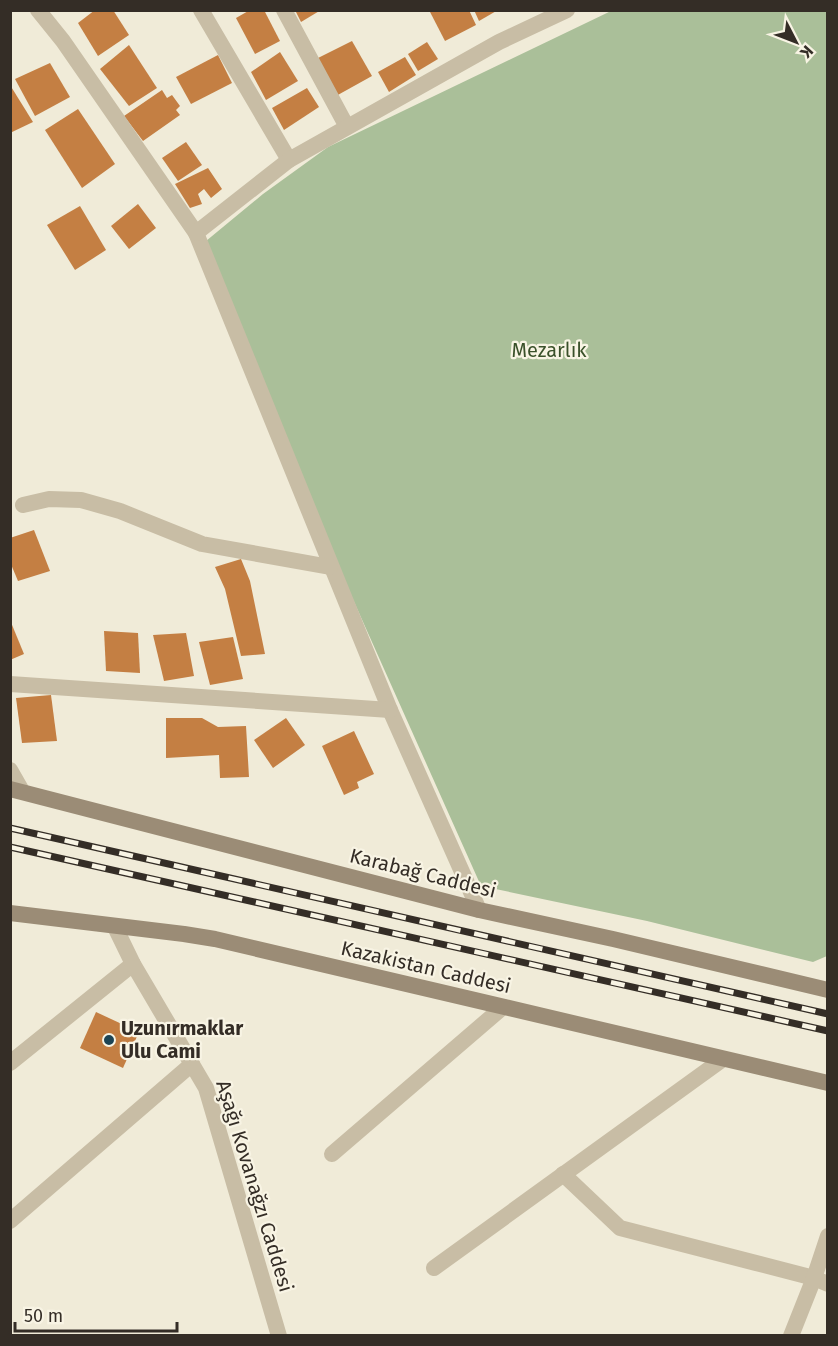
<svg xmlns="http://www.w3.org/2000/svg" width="838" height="1346" viewBox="0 0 838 1346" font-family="'Fira Sans',sans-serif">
	<rect width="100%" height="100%" fill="#f0ebd8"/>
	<polygon fill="#aabf99" points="611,11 826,11 828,17 827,956 813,962 647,921 481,886 355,604 200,246 263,194 328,147"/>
	<g fill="#c47f43">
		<polygon points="95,10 113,10 129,35 98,56 78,23"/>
		<polygon points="250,10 264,10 280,41 255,54 236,18"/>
		<polygon points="295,10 321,10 301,22"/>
		<polygon points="429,10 469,10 476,25 445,41"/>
		<polygon points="474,10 498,10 479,21"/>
		<polygon points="352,41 372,76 336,96 318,58"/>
		<polygon points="427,42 438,59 418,71 408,54"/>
		<polygon points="129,45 157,88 129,106 100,69"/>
		<polygon points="280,52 298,81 266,100 251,72"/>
		<polygon points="218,55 232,83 191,104 176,77"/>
		<polygon points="405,57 416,75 389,92 378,72"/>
		<polygon points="50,63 70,97 35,116 15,79"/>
		<polygon points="10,85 33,122 10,133"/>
		<polygon points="307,88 319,107 284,130 272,108"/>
		<polygon points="162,90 167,98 172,95 180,106 176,110 180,115 143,141 124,116"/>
		<polygon points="78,109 115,164 82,188 45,130"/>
		<polygon points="186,142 202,165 178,181 162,158"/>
		<polygon points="208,168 222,189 211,198 204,189 198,194 202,204 190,208 175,184"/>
		<polygon points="138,204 156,228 129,249 111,226"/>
		<polygon points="80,206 106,250 75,270 47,225"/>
		<polygon points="34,530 50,571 18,581 10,562 10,538"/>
		<polygon points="241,559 250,581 265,654 241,656 225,589 215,567"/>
		<polygon points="10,620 24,654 10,660"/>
		<polygon points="104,631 138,633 140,673 106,671"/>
		<polygon points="186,633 194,676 164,681 153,635"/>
		<polygon points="233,637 243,679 210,685 199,642"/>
		<polygon points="51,695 57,741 22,743 16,698"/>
		<polygon points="166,718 202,718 218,727 246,726 249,777 220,778 219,755 166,758"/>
		<polygon points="286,718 305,745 273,768 254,740"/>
		<polygon points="354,731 374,774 357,782 359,788 344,795 322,746"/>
		<polygon points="96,1012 139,1032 123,1068 80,1048"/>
	</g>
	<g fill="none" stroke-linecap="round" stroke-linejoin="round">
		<g stroke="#c8bda5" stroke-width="16">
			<polyline points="38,10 63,41 196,233 390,710 479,910"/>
			<polyline points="201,10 289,160"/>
			<polyline points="284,10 347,127"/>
			<polyline points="196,233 289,160 499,42 567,10"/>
			<polyline points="23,505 49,499 81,500 120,511 202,544 330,567"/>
			<polyline points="10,684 390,710"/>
			<polyline points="10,770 22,791"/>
			<polyline points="10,1063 133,964"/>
			<polyline points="332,1154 503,1007"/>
			<polyline points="563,1174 620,1228 814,1278 828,1284"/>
			<polyline points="10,1221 192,1064"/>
			<polyline points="434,1268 723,1059"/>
			<polyline points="791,1336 814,1278 828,1236"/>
		</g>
		<polyline stroke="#c8bda5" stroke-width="16" points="115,927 133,964 206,1088 279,1336"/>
		<g stroke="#9b8c76" stroke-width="16">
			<polyline points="10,789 479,910 613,939 828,990"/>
			<polyline points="10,913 184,934 215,939 828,1083"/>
		</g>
		<g stroke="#342d26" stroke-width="7">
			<g id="rail">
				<polyline points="10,828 828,1014"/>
				<polyline points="10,847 828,1031"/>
			</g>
		</g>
		<use href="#rail" stroke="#f8f4e4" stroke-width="4.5" stroke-dasharray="14" stroke-linecap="butt"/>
	</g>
	<circle fill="#1d4454" stroke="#f8f4e4" stroke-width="2" cx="109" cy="1040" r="6"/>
	<g text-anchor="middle" stroke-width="4.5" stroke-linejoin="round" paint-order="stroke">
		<g font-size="20" fill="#3a512a" stroke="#f8f4e4">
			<text x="549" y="357">Mezarlık</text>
		</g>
		<g font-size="20" fill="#342d26" stroke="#f8f4e4">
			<text transform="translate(423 873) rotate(14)" y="7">Karabağ Caddesi</text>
			<text transform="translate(426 967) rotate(13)" y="7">Kazakistan Caddesi</text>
			<text transform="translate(255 1186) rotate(73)" y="7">Aşağı Kovanağzı Caddesi</text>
		</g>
		<g font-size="20" font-weight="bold" fill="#342d26" stroke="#f8f4e4" text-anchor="start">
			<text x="121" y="1035">Uzunırmaklar<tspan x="121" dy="23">Ulu Cami</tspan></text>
		</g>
	</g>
	<rect width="838" height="1346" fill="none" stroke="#342d26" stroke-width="24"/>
	<g transform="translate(796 42) rotate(132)" stroke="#f8f4e4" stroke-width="4.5" paint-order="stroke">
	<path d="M0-4.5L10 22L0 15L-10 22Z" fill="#342d26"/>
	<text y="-9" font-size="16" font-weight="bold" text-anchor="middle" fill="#342d26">K</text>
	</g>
	<path d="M15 1322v9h162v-9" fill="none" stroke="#342d26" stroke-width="3"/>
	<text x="24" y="1322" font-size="18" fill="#342d26" stroke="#f8f4e4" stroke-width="4.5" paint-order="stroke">50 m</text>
</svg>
